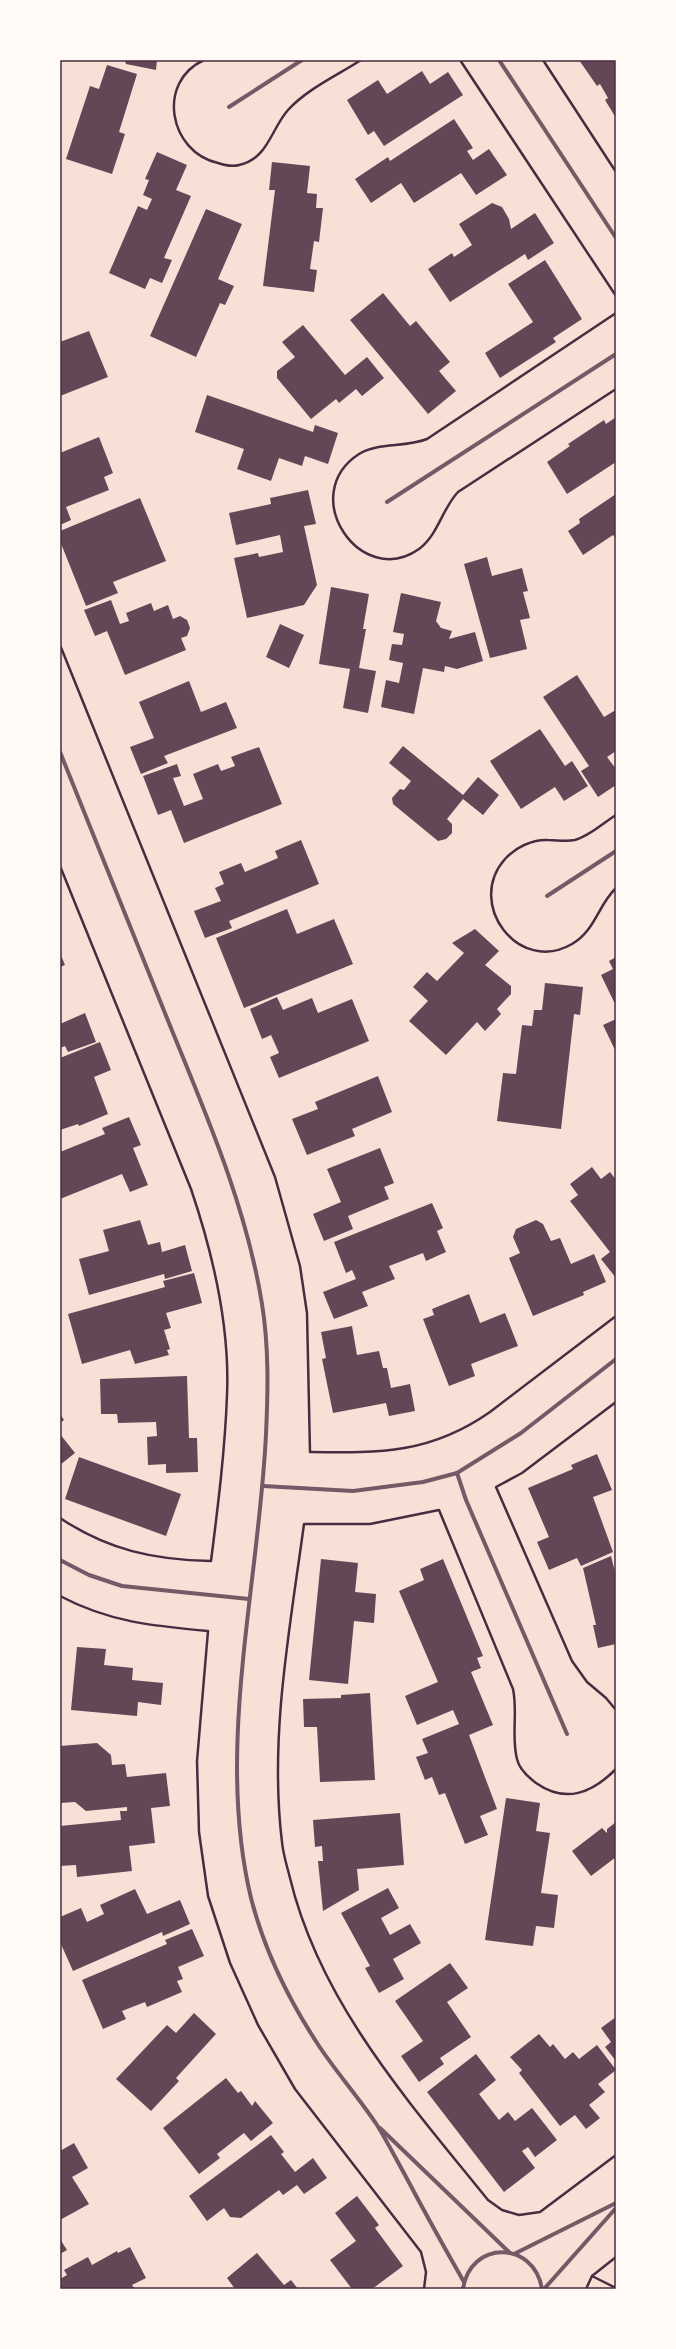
<svg xmlns="http://www.w3.org/2000/svg" width="676" height="2349" viewBox="0 0 676 2349" font-family="'Golos Text',sans-serif">
	<rect width="100%" height="100%" fill="#f7e1d7"/>
	<g fill="#644757">
		<polygon points="125,60 157,60 156,70 126,64"/>
		<polygon points="579,60 616,60 616,118 605,100 608,98 600,84 597,86"/>
		<polygon points="107,65 137,74 119,132 125,134 112,174 66,159 90,86 99,89"/>
		<polygon points="422,71 430,84 448,72 463,95 384,146 374,131 368,135 347,100 378,80 387,94"/>
		<polygon points="454,119 473,148 467,151 473,160 489,149 507,175 476,195 461,173 414,203 401,183 371,203 355,179 388,157 390,161"/>
		<polygon points="157,152 187,165 176,190 191,196 164,258 172,260 162,283 150,278 145,289 109,273 138,206 147,210 152,199 143,195 149,180 145,179"/>
		<polygon points="272,162 310,166 307,193 317,194 316,208 323,208 319,242 314,241 310,269 317,270 314,292 263,286 275,190 269,190"/>
		<polygon points="492,203 502,207 509,219 511,229 535,213 554,243 528,260 525,254 450,302 428,269 452,253 454,257 472,245 459,224"/>
		<polygon points="206,209 242,224 218,279 234,286 225,305 220,303 196,357 150,336"/>
		<polygon points="545,260 582,319 553,338 556,342 500,378 485,353 533,322 508,284"/>
		<polygon points="383,293 410,326 416,321 450,362 439,371 456,391 428,414 350,320"/>
		<polygon points="303,325 345,375 367,357 384,378 362,396 356,389 339,403 336,399 311,419 277,378 277,371 295,357 282,342"/>
		<polygon points="89,331 108,377 60,396 60,342"/>
		<polygon points="207,395 313,432 315,425 338,433 328,464 305,456 302,466 279,458 271,481 237,469 244,449 195,432"/>
		<polygon points="616,417 616,462 567,494 547,462 570,446 568,444 604,420 606,424"/>
		<polygon points="99,437 113,473 104,477 109,490 66,507 71,520 60,525 60,453"/>
		<polygon points="308,490 316,524 304,526 317,585 304,605 247,618 234,558 258,553 259,557 283,552 280,535 236,545 229,513 271,504 270,498"/>
		<polygon points="616,494 616,539 613,535 583,555 568,531 580,523 579,519"/>
		<polygon points="140,498 166,561 113,582 118,593 86,606 60,541 60,531"/>
		<polygon points="487,557 492,576 522,568 528,591 523,592 530,618 520,620 527,649 490,658 464,564"/>
		<polygon points="331,587 369,594 363,629 366,629 359,668 376,671 368,713 343,708 350,669 319,664"/>
		<polygon points="401,593 441,602 436,621 441,628 452,631 449,639 475,632 483,661 457,669 445,666 444,672 423,668 414,714 381,707 386,680 399,683 403,663 389,660 392,644 402,645 404,634 393,632"/>
		<polygon points="111,600 120,624 129,621 126,613 151,603 154,611 168,605 173,619 180,616 187,620 190,628 187,636 181,638 186,650 125,675 107,631 95,636 84,610"/>
		<polygon points="280,624 304,635 289,668 266,657"/>
		<polygon points="577,675 604,717 614,711 616,713 616,751 607,757 616,769 616,785 598,797 581,771 589,766 543,697"/>
		<polygon points="189,681 201,712 226,702 237,728 164,756 168,763 141,774 130,747 154,738 139,702"/>
		<polygon points="540,729 565,766 572,761 588,786 564,801 555,787 521,809 490,761"/>
		<polygon points="403,746 463,795 478,777 499,795 483,815 463,799 447,819 452,824 452,833 446,839 438,841 393,804 392,798 400,789 404,790 411,781 389,763"/>
		<polygon points="259,747 282,804 184,843 171,810 158,815 143,776 177,764 181,776 173,778 184,806 203,799 193,774 218,764 221,771 235,766 231,757"/>
		<polygon points="301,840 319,884 229,921 232,928 205,938 194,911 221,901 215,888 224,884 219,872 241,863 245,872 278,858 275,851"/>
		<polygon points="287,909 297,934 334,919 353,964 244,1008 216,938"/>
		<polygon points="475,929 499,951 485,965 511,986 511,994 497,1009 501,1014 485,1031 477,1022 446,1055 409,1021 428,1001 413,987 427,972 437,981 464,953 452,943"/>
		<polygon points="60,953 65,965 60,967"/>
		<polygon points="616,957 616,1006 601,975 613,969 609,961"/>
		<polygon points="545,983 583,987 580,1015 574,1014 561,1129 497,1121 503,1073 516,1074 522,1025 532,1026 534,1010 542,1010"/>
		<polygon points="277,997 283,1010 312,998 318,1013 352,999 369,1041 279,1078 270,1057 279,1053 271,1035 262,1039 250,1009"/>
		<polygon points="85,1013 96,1042 68,1052 65,1046 60,1048 60,1024"/>
		<polygon points="616,1019 616,1052 603,1025"/>
		<polygon points="100,1042 111,1070 94,1077 108,1114 79,1126 78,1124 60,1130 60,1058"/>
		<polygon points="378,1076 392,1112 352,1129 355,1136 307,1155 292,1119 318,1109 315,1102"/>
		<polygon points="129,1117 141,1145 133,1148 148,1185 130,1192 122,1174 60,1199 60,1152 105,1134 102,1128"/>
		<polygon points="380,1148 394,1183 384,1187 389,1199 348,1216 353,1229 324,1241 313,1214 341,1202 327,1169"/>
		<polygon points="592,1167 601,1179 610,1172 616,1180 616,1278 601,1259 610,1252 570,1201 578,1195 570,1184"/>
		<polygon points="432,1203 443,1228 437,1231 446,1252 426,1261 423,1253 389,1266 395,1279 362,1292 368,1306 334,1319 323,1292 356,1279 352,1270 346,1273 334,1242"/>
		<polygon points="140,1220 148,1245 160,1242 162,1252 185,1245 192,1271 165,1279 164,1274 89,1295 79,1259 109,1251 103,1230"/>
		<polygon points="536,1220 543,1224 551,1241 560,1238 571,1264 594,1254 606,1282 583,1292 584,1295 533,1316 509,1258 520,1253 513,1237 516,1229"/>
		<polygon points="194,1273 202,1303 166,1313 171,1328 164,1330 170,1349 167,1350 169,1355 135,1364 130,1350 82,1364 68,1314 165,1287 163,1281"/>
		<polygon points="469,1294 480,1323 505,1313 518,1346 471,1364 475,1376 449,1386 423,1319 434,1315 432,1309"/>
		<polygon points="352,1326 357,1355 379,1351 383,1368 387,1368 391,1388 410,1384 415,1411 389,1416 386,1403 333,1413 322,1359 326,1358 321,1332"/>
		<polygon points="187,1376 189,1438 197,1438 198,1472 166,1473 166,1464 148,1465 147,1437 157,1436 156,1422 118,1423 117,1414 101,1414 100,1379"/>
		<polygon points="60,1414 64,1420 60,1423"/>
		<polygon points="60,1434 75,1453 60,1465"/>
		<polygon points="597,1454 612,1490 593,1497 613,1552 581,1566 577,1558 549,1570 537,1542 549,1537 528,1488 573,1469 571,1465"/>
		<polygon points="79,1457 181,1494 166,1536 65,1499"/>
		<polygon points="611,1556 616,1576 616,1644 598,1648 593,1625 596,1625 583,1568"/>
		<polygon points="321,1559 358,1563 355,1592 376,1594 374,1623 354,1621 348,1684 309,1680"/>
		<polygon points="443,1559 483,1656 477,1658 481,1668 471,1672 493,1725 469,1735 497,1809 480,1816 488,1835 465,1844 445,1793 439,1795 432,1777 425,1780 416,1757 428,1753 422,1739 459,1724 453,1710 417,1725 405,1696 438,1682 399,1591 424,1580 420,1569"/>
		<polygon points="77,1647 106,1649 104,1665 133,1668 132,1680 163,1683 161,1705 138,1702 137,1716 71,1710"/>
		<polygon points="370,1693 375,1780 320,1782 317,1727 304,1727 303,1699 341,1698 341,1695"/>
		<polygon points="97,1743 111,1755 112,1765 125,1764 127,1777 166,1773 170,1806 132,1810 151,1808 155,1843 129,1846 132,1871 77,1877 76,1865 60,1866 60,1826 121,1820 120,1811 127,1811 127,1807 86,1811 75,1802 60,1803 60,1746"/>
		<polygon points="506,1798 540,1803 536,1831 550,1833 541,1893 558,1895 554,1928 536,1926 533,1946 485,1940"/>
		<polygon points="400,1813 404,1865 357,1869 359,1890 323,1911 318,1861 323,1861 322,1846 315,1847 313,1820"/>
		<polygon points="616,1822 616,1857 591,1876 572,1851 602,1828 607,1833 607,1829"/>
		<polygon points="388,1888 399,1908 381,1918 390,1935 410,1924 421,1943 393,1959 404,1979 379,1993 365,1968 370,1966 341,1913"/>
		<polygon points="135,1889 147,1914 180,1900 190,1924 163,1936 162,1932 73,1971 60,1942 60,1917 81,1908 87,1922 104,1914 100,1905"/>
		<polygon points="192,1929 204,1956 178,1967 183,1979 177,1981 182,1992 147,2007 145,2002 122,2011 126,2019 103,2029 82,1980 167,1944 165,1940"/>
		<polygon points="450,1963 468,1988 447,2002 471,2037 440,2058 444,2064 419,2082 401,2056 423,2041 395,2001"/>
		<polygon points="194,2013 216,2034 176,2078 179,2081 151,2111 116,2079 167,2025 176,2033"/>
		<polygon points="616,2017 616,2061 605,2047 611,2042 601,2028"/>
		<polygon points="539,2034 550,2047 553,2044 565,2059 573,2052 579,2059 597,2045 616,2070 598,2084 605,2092 589,2105 600,2118 586,2129 575,2115 560,2126 519,2073 522,2070 510,2057"/>
		<polygon points="476,2054 496,2080 479,2094 499,2120 508,2112 515,2121 532,2108 557,2140 535,2157 528,2147 522,2151 535,2168 504,2192 427,2092"/>
		<polygon points="226,2078 238,2093 241,2091 252,2106 255,2101 273,2123 251,2141 244,2133 217,2154 220,2158 199,2174 163,2128"/>
		<polygon points="271,2135 284,2152 281,2154 295,2172 313,2158 327,2178 304,2194 297,2185 283,2195 279,2190 241,2218 230,2217 224,2208 207,2221 189,2196"/>
		<polygon points="74,2143 88,2168 72,2177 89,2204 60,2220 60,2151"/>
		<polygon points="357,2196 379,2225 375,2228 403,2266 372,2289 352,2289 330,2260 356,2241 335,2213"/>
		<polygon points="60,2239 67,2250 60,2254"/>
		<polygon points="130,2247 146,2278 132,2285 135,2289 60,2289 60,2279 67,2275 64,2270 88,2257 92,2265 117,2251 118,2253"/>
		<polygon points="257,2253 284,2285 291,2280 298,2289 235,2289 227,2278"/>
	</g>
	<g fill="none" stroke-linecap="round" stroke-linejoin="round">
		<g stroke="#4a2c40" stroke-width="2.5">
			<path d="M204 60C156 82 169 152 218 163 224 165 232 167 239 165 268 159 271 129 288 110 307 89 338 75 361 60"/>
			<polyline points="460,60 616,296"/>
			<polyline points="543,60 616,172"/>
			<path d="M616 313 427 439C404 448 379 442 359 454 296 495 361 590 419 549 438 535 442 509 458 492L616 389"/>
			<path d="M60 645 275 1177 300 1266 307 1313 310 1452C380 1453 430 1454 490 1412L616 1316"/>
			<path d="M616 815C603 823 590 836 575 840 566 842 557 840 548 840 532 839 515 848 505 859 465 904 519 975 572 944 595 931 598 905 616 888"/>
			<path d="M60 866 191 1189C213 1254 230 1326 227 1395 225 1450 218 1506 211 1561 154 1560 108 1550 60 1518"/>
			<polyline points="616,1402 522,1473 496,1487 572,1661 587,1682 606,1698 616,1710"/>
			<path d="M60 1596C109 1622 153 1626 208 1631L197 1761 199 1832 208 1896 230 1963 258 2025 295 2089 421 2252 426 2272 424 2289"/>
			<path d="M616 1769C592 1793 566 1804 536 1783 528 1777 519 1769 517 1759 511 1736 518 1713 513 1689L439 1510 370 1524H304C290 1628 269 1737 282 1842 283 1854 287 1866 290 1878 320 2003 409 2102 488 2200L502 2210 519 2215 540 2212 616 2155"/>
			<polyline points="592,2276 616,2288"/>
			<polyline points="586,2289 592,2276 616,2257"/>
		</g>
		<g stroke="#755966" stroke-width="4">
			<polyline points="499,60 616,238"/>
			<polyline points="229,107 302,60"/>
			<polyline points="387,502 616,354"/>
			<path d="M60 752C98 846 135 939 173 1033 209 1121 247 1210 262 1304 269 1347 268 1391 266 1434 259 1584 215 1749 251 1898 264 1949 290 2002 319 2046 337 2073 359 2098 377 2125 387 2141 396 2159 405 2175 424 2211 444 2247 464 2282"/>
			<polyline points="547,896 616,851"/>
			<polyline points="457,1473 466,1500 567,1734"/>
			<polyline points="263,1486 353,1491 423,1482 457,1473 521,1433 616,1359"/>
			<polyline points="60,1560 89,1575 122,1586 249,1599"/>
			<polyline points="380,2128 510,2253"/>
			<polyline points="514,2254 616,2203"/>
			<path d="M463 2289C470 2240 534 2240 542 2289"/>
			<polyline points="544,2289 616,2208"/>
		</g>
	</g>
	<rect width="676" height="2349" fill="none" stroke="#fffaf5" stroke-width="122"/>
	<rect x="61" y="61" width="554" height="2227" fill="none" stroke="#4a2c40" stroke-width="1.5"/>
</svg>
